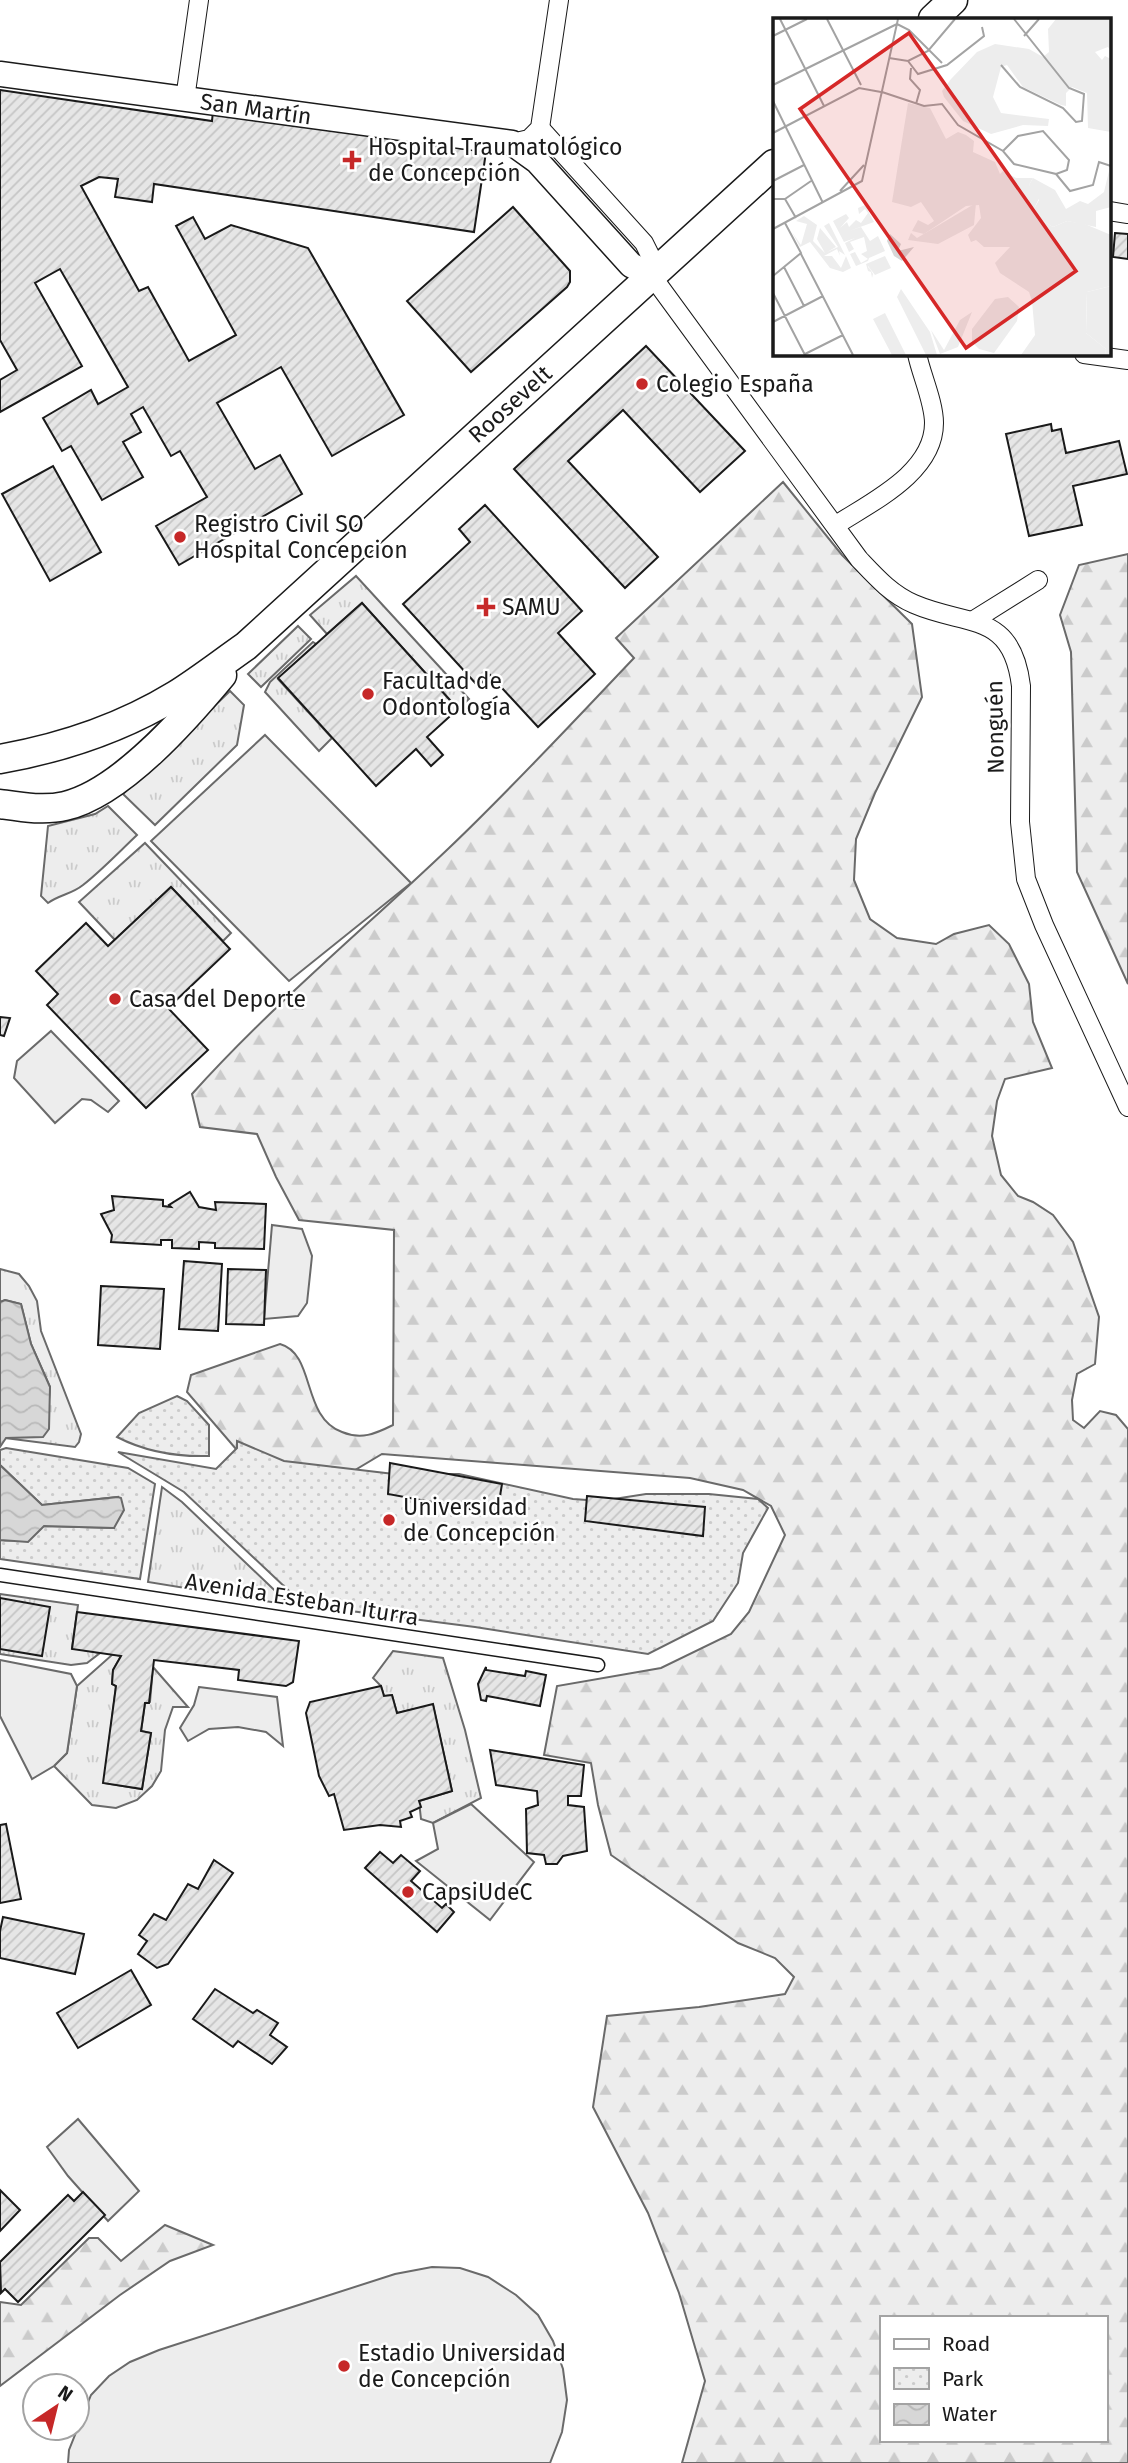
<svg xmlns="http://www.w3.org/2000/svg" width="1128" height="2463" viewBox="0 0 1128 2463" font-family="'Fira Sans',sans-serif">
	<defs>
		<pattern id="grass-tufts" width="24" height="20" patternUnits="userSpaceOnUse" patternTransform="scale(1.75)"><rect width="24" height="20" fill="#ededed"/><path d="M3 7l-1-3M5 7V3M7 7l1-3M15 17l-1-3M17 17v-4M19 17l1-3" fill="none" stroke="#cbcbcb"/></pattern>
		<pattern id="forest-firs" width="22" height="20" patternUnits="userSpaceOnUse" patternTransform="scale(1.75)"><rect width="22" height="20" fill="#ededed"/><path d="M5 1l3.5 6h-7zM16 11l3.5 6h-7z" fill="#cbcbcb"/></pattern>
		<pattern id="park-dots" width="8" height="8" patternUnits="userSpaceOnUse" patternTransform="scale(1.75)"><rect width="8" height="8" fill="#ededed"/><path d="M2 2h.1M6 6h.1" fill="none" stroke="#cbcbcb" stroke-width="1.8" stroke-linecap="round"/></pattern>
		<pattern id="water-waves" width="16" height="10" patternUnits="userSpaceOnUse" patternTransform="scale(1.75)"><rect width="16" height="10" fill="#d7d7d7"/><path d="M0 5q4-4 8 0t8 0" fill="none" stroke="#b8b8b8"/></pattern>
		<pattern id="building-hatch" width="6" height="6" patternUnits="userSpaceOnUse" patternTransform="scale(1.75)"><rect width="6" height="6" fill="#e6e6e6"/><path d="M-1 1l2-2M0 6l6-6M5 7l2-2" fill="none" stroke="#c5c5c5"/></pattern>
	</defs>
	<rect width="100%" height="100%" fill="#fff"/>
	<g fill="url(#grass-tufts)" stroke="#6a6a6a" stroke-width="2">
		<polygon points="356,576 469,699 458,709 362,603 327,634 310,615"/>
		<polygon points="298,626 311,639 261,687 248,674"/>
		<polygon points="313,642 316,644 278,679 332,738 319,751 265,692 270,682"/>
		<polygon points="230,691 244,705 237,745 155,825 123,794"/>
		<path d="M108 806 137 835C119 852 102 870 83 885 72 894 59 895 48 903L41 896 48 826 95 814Z"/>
		<polygon points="145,843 231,933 223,941 171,887 115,940 79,902"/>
		<polygon points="0,1269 19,1274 29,1286 37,1301 41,1331 81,1434 79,1442 75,1447 5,1438 19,1437 49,1399 50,1387 31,1344 21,1304 5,1300 0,1302"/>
		<polygon points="162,1487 182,1502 290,1605 148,1582"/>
		<polygon points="0,1594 78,1605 72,1648 100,1653 87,1663 71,1665 0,1654"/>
		<polygon points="393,1651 443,1658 465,1730 481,1798 433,1823 421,1819 419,1801 452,1791 433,1705 397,1713 392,1695 384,1696 381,1686 373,1678"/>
		<polygon points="113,1654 121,1656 113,1670 112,1684 116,1686 104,1783 142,1789 151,1733 141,1731 145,1703 150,1702 153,1667 188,1707 173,1707 165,1730 161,1771 152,1786 137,1800 116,1808 92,1805 54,1766 67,1753 77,1686"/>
	</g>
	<g fill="url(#forest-firs)" stroke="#6a6a6a" stroke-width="2" fill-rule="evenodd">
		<path d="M783 482 842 555 912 624 922 697 875 793 856 839 854 880 870 919 897 938 936 944 954 934 989 925 1009 944 1029 984 1033 1022 1052 1068 1005 1079 997 1101 992 1136 1001 1175 1018 1196 1033 1202 1053 1215 1073 1242 1099 1317 1095 1364 1077 1374 1072 1400 1073 1420 1084 1428 1100 1411 1116 1415 1128 1429V2463H682L705 2381 679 2293 648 2213 593 2107 607 2016 699 2007 785 1994 794 1977 775 1958 738 1943 611 1855 598 1805 591 1763 544 1755 557 1686 661 1668 731 1634 749 1612 785 1535 771 1506 743 1490 690 1478 382 1454 345 1476 254 1470 187 1392 191 1375 280 1344C316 1354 301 1417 342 1432 361 1440 375 1434 393 1425L394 1230 299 1220 276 1177 257 1134 200 1127 192 1094C271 1006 363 930 449 848 513 787 573 722 634 658L616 638ZM881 2318H1105V2440H881Z"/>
		<polygon points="1128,554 1128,984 1077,872 1071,652 1060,615 1079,565"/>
		<polygon points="165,2225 213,2245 170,2261 120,2295 0,2386 0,2302 21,2305 89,2238 98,2238 121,2261"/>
	</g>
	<g fill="url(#park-dots)" stroke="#6a6a6a" stroke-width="2">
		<path d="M177 1396 187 1401 209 1425V1456C177 1457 146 1452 117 1437L139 1413Z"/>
		<polygon points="237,1441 284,1461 394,1474 459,1474 573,1499 601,1501 646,1494 709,1494 758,1499 768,1508 743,1553 738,1583 713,1621 648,1654 475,1627 304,1605 184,1492 118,1452 216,1469 237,1448"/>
		<path d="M6 1448 128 1468 155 1484 140 1579 0 1559V1540C17 1542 33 1540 43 1526L114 1528 118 1497 42 1505 0 1465V1450Z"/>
	</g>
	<g fill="#ededed" stroke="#6a6a6a" stroke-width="2">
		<polygon points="265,735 411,883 289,981 151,841"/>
		<polygon points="51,1031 119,1101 108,1112 91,1100 82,1099 55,1123 14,1078 17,1061"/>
		<polygon points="272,1225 302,1229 312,1256 307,1303 298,1316 264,1319"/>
		<polygon points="0,1660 71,1674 77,1686 67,1753 54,1766 32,1779 0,1716"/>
		<polygon points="199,1687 277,1697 283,1746 266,1732 238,1727 209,1729 188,1741 180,1728 194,1705"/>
		<polygon points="471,1804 534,1862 490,1920 416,1861 438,1849 433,1823"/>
		<polygon points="78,2119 139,2191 108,2221 68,2176 47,2147"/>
		<polygon points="432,2267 460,2268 488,2277 516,2295 538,2315 553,2341 563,2369 567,2400 562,2432 550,2463 68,2463 69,2450 91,2395 109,2376 130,2362 159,2350 395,2274"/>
	</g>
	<g fill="url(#water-waves)" stroke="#6a6a6a" stroke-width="2">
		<polygon points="5,1300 21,1304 31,1344 50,1387 49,1429 43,1437 6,1438 0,1447 0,1302"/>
		<polygon points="0,1465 42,1505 118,1497 121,1498 124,1510 114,1528 44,1526 28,1542 0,1540"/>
	</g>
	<g fill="url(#building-hatch)" stroke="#1a1a1a" stroke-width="2">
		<polygon points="0,90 212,121 213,111 486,152 474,232 154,184 152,202 115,197 118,179 99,177 81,186 139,291 148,287 189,361 236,335 176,226 193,217 205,239 231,225 308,248 404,415 332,456 281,367 217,403 255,469 280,455 302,494 179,565 156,526 207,497 180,451 171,456 143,407 131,414 141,432 123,442 143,477 102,500 71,446 62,451 43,418 91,390 98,404 128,387 60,269 35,283 82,366 0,412 0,380 17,370 0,340"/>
		<polygon points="513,207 570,271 570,282 567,287 471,372 407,301"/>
		<polygon points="1115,233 1128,234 1128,259 1113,257"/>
		<polygon points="646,346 745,451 700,492 623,410 568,461 658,557 625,588 514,469"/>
		<polygon points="1051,424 1052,431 1061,429 1066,453 1119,441 1127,474 1073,486 1082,525 1029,536 1006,434"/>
		<polygon points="53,466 101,552 50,581 2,494"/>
		<polygon points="485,505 582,611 558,633 595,674 538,727 490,675 478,686 403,604 470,542 459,529"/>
		<polygon points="362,603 458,709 427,737 443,755 431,766 416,749 376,786 278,678"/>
		<polygon points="171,887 230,949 168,1008 208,1050 146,1108 47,1005 58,994 36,971 86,923 108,946"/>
		<polygon points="0,1017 10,1018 4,1036 0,1035"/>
		<polygon points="190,1192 199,1207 216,1210 215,1202 266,1204 264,1249 215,1248 215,1243 199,1242 199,1249 172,1248 172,1240 161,1240 161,1245 111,1242 112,1235 101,1214 114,1210 112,1196 163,1200 163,1206 171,1207 169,1205"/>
		<polygon points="184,1261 222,1264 218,1331 179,1329"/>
		<polygon points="228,1269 266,1270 264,1325 226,1324"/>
		<polygon points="101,1286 164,1289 160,1349 98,1345"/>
		<polygon points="390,1463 502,1484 497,1514 388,1494"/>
		<polygon points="587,1496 705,1507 703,1536 585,1521"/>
		<polygon points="0,1598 50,1607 42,1656 0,1649"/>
		<polygon points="77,1612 299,1641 293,1682 286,1686 238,1680 239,1670 154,1660 149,1703 145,1703 141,1731 151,1733 142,1789 103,1783 116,1686 112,1684 113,1670 121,1656 72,1649"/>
		<polygon points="486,1667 486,1670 525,1676 526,1671 546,1675 540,1706 487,1696 486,1701 481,1700 478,1684"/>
		<polygon points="381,1686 384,1696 392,1695 397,1713 433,1704 452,1791 419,1801 421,1807 410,1812 412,1817 400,1821 401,1827 380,1825 344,1830 334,1794 329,1796 319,1776 306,1713 310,1702"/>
		<polygon points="490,1750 584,1765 581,1796 568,1796 568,1805 584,1807 587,1851 563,1856 557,1864 546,1864 544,1855 527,1853 526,1809 538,1805 537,1791 496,1785"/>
		<polygon points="6,1824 21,1899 0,1903 0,1825"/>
		<polygon points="380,1852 393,1863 401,1855 420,1871 411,1881 442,1908 446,1904 454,1912 437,1932 365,1868"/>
		<polygon points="214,1860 233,1873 168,1964 157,1968 138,1954 147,1941 139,1935 154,1914 166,1920 188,1884 198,1889"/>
		<polygon points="3,1917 84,1934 75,1974 0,1958 0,1931"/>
		<polygon points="131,1970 151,2005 78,2048 57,2013"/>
		<polygon points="215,1989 253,2013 257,2010 278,2023 270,2035 287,2047 272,2064 238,2041 233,2047 193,2019"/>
		<polygon points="0,2190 20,2210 0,2231"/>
		<polygon points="83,2192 105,2215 18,2302 5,2289 1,2293 0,2262 68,2195 74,2201"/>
	</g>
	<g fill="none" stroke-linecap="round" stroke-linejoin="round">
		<g stroke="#1a1a1a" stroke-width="15">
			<polyline id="pedestrian" points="0,1575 598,1665"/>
		</g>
		<g stroke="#1a1a1a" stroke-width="20">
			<g id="minor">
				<polyline points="185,99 199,0"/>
				<path d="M540 128 644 243 652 259V276L859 559C876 577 891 594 914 604 967 627 1012 611 1021 686L1020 822 1026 879 1044 925 1128 1107"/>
				<polyline points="512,143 529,139 540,128 559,0"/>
				<polyline points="1109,211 1128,214"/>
				<polyline points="1084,354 1128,360"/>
				<path d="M836 525C871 502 934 473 934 423 934 402 921 374 917 354"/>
				<polyline points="974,620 1038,580"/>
			</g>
		</g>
		<g stroke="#1a1a1a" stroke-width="27">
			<polyline id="secondary" points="0,74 512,143 537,161 631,265 652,276"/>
		</g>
		<g stroke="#1a1a1a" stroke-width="31">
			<g id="primary">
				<polyline points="933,19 953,0"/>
				<path d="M0 759C62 748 122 728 176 695 200 680 223 662 246 646L774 164"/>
				<path d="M0 804C21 807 44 811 65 806 121 793 187 717 222 675"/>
			</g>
		</g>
		<use href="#pedestrian" stroke="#fff" stroke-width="12"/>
		<use href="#minor" stroke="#fff" stroke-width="18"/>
		<use href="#secondary" stroke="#fff" stroke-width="24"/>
		<use href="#primary" stroke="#fff" stroke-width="28"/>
	</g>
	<g fill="#c62828" stroke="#fff" stroke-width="2.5">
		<path d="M348.5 149.5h7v7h7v7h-7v7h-7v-7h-7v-7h7z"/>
		<circle cx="642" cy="384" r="7"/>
		<circle cx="180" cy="537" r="7"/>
		<path d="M482.5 596.5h7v7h7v7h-7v7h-7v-7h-7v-7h7z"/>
		<circle cx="368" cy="694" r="7"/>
		<circle cx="115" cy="999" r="7"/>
		<circle cx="389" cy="1520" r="7"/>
		<circle cx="408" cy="1892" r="7"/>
		<circle cx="344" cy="2366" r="7"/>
	</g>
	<g text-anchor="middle" stroke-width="5" stroke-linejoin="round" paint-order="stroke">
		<g font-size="23" fill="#1a1a1a" stroke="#fff">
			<text transform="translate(256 109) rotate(8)" y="8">San Martín</text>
			<text transform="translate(510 404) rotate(-42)" y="8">Roosevelt</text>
			<text transform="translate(995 727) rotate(-91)" y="8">Nonguén</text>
			<text transform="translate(302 1599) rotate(9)" y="8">Avenida Esteban Iturra</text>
		</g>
		<g font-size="23" fill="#1a1a1a" stroke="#fff" text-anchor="start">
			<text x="368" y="155">Hospital Traumatológico<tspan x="368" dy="26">de Concepción</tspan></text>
			<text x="656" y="392">Colegio España</text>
			<text x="194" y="532">Registro Civil SO<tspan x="194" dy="26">Hospital Concepcion</tspan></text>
			<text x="502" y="615">SAMU</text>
			<text x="382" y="689">Facultad de<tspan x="382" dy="26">Odontología</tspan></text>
			<text x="129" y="1007">Casa del Deporte</text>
			<text x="403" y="1515">Universidad<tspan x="403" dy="26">de Concepción</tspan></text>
			<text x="422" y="1900">CapsiUdeC</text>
			<text x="358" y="2361">Estadio Universidad<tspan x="358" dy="26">de Concepción</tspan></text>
		</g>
	</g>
	<g transform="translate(773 18)">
		<rect width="338" height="338" fill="#fff"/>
		<path d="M336 153 338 189 323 193V209L294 203 280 209 267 201 261 191 266 182 256 167 260 160 282 172 293 191 307 183 315 186 331 174ZM92 187 101 204 76 213 88 209 97 223 105 218 112 233 96 240 95 243 83 248 77 236 82 234 88 245 95 241 88 236 94 233 91 219 77 224 81 231 76 234 72 225 82 220 71 224 60 203 73 196 76 200 67 210 74 204 76 209 83 202 88 205 95 195 92 191 86 196 85 190ZM31 198 44 207 40 223 52 235 44 221 47 210 63 229 54 234 65 229 51 208 56 205 72 237 66 233 67 238 64 231 51 238H59L68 250 73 238 78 250 70 254 57 250 37 224 27 229 19 214 28 227 34 206 23 203ZM112 238 118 250 102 257 95 248V249L97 251 100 256 99 260 98 254 95 253 93 246ZM338 268V337H332L333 331 313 315 314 274ZM112 295 133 337H119L100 301Z" fill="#ededed"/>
		<path d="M283 1H338V33L335 29 322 34 329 42 332 38 338 41V114L315 110 314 75 299 69 293 75V88L288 87 250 69 234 47 228 49 220 79 228 95 276 101 275 108 250 107 218 116 190 103 171 79 169 73 178 61 204 34 222 26 256 31 270 39 276 34 275 11ZM135 85 157 90 173 121 185 114 193 117 201 123 200 134 222 144 227 156 230 153 243 160H260L256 167 268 176 261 191 267 201 280 209 294 203 312 206 338 217V268L314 274 313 303V315L333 331 332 337H248L262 317 259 283 256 274 227 255 222 245 237 229H211L203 222 198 224 195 217 208 200 206 187 193 188 151 216 139 213 145 202 155 207 161 203 148 184 138 189 119 184ZM128 271 157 314 164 337H153L124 279ZM199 294 185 329 167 336 158 312 171 332 187 302Z" fill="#ededed"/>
		<path d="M203 185 201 207 165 226 135 222 138 215 144 220Z" fill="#ededed"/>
		<path d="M235 279 246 289 244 303 221 335 206 331 199 324V311L222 281Z" fill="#ededed"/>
		<path d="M117 216 128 226 125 233 141 229 129 243 121 238 114 223Z" fill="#d7d7d7"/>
		<path fill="none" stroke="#a3a3a3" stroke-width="2" d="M7 1 51 88M54 1 88 67M124 6 136 12 169 45M0 18 34 1M251 18 266 1M116 40 135 43 155 33 182 1M135 43 145 56 174 47 211 18 209 9M228 47 247 69 290 90 303 104 309 103 311 76 296 70 241 1M138 50 137 61 147 72 143 86M0 67 124 6M109 74 151 88 169 86 185 107 230 133 241 146 283 156 297 173 320 167 326 144 338 148M0 83 50 185M0 115 86 70 108 74M230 133 245 118 270 113 296 142 294 152 283 156M0 163 31 147M67 173 91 147M0 181H12L23 200M12 181 38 163M0 211 89 163 125 1M28 236 80 337M11 249 31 288M0 258 28 235 12 205M0 275 32 337M0 304 50 278M32 336 70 317"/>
		<path fill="#d62828" fill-opacity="0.15" stroke="#d62828" stroke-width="3.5" d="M136 15 303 253 193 330 27 91Z"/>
		<rect width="338" height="338" fill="none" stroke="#1a1a1a" stroke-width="3.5"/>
	</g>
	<rect x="880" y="2316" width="228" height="126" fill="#ffffff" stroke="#a3a3a3" stroke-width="2"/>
	<rect x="894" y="2339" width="35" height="10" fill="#ffffff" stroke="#a3a3a3" stroke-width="2"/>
	<text x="942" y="2351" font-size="21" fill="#1a1a1a">Road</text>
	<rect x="894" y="2368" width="35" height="21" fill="url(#park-dots)" stroke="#a3a3a3" stroke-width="2"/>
	<text x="942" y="2386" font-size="21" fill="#1a1a1a">Park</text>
	<rect x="894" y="2404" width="35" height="21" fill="url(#water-waves)" stroke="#a3a3a3" stroke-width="2"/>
	<text x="942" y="2421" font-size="21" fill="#1a1a1a">Water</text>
	<g transform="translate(56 2407) rotate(35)"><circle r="33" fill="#ffffff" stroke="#a3a3a3" stroke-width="2"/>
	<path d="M0-5L12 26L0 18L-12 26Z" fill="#c62828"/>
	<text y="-10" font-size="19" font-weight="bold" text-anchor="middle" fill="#1a1a1a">N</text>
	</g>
</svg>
